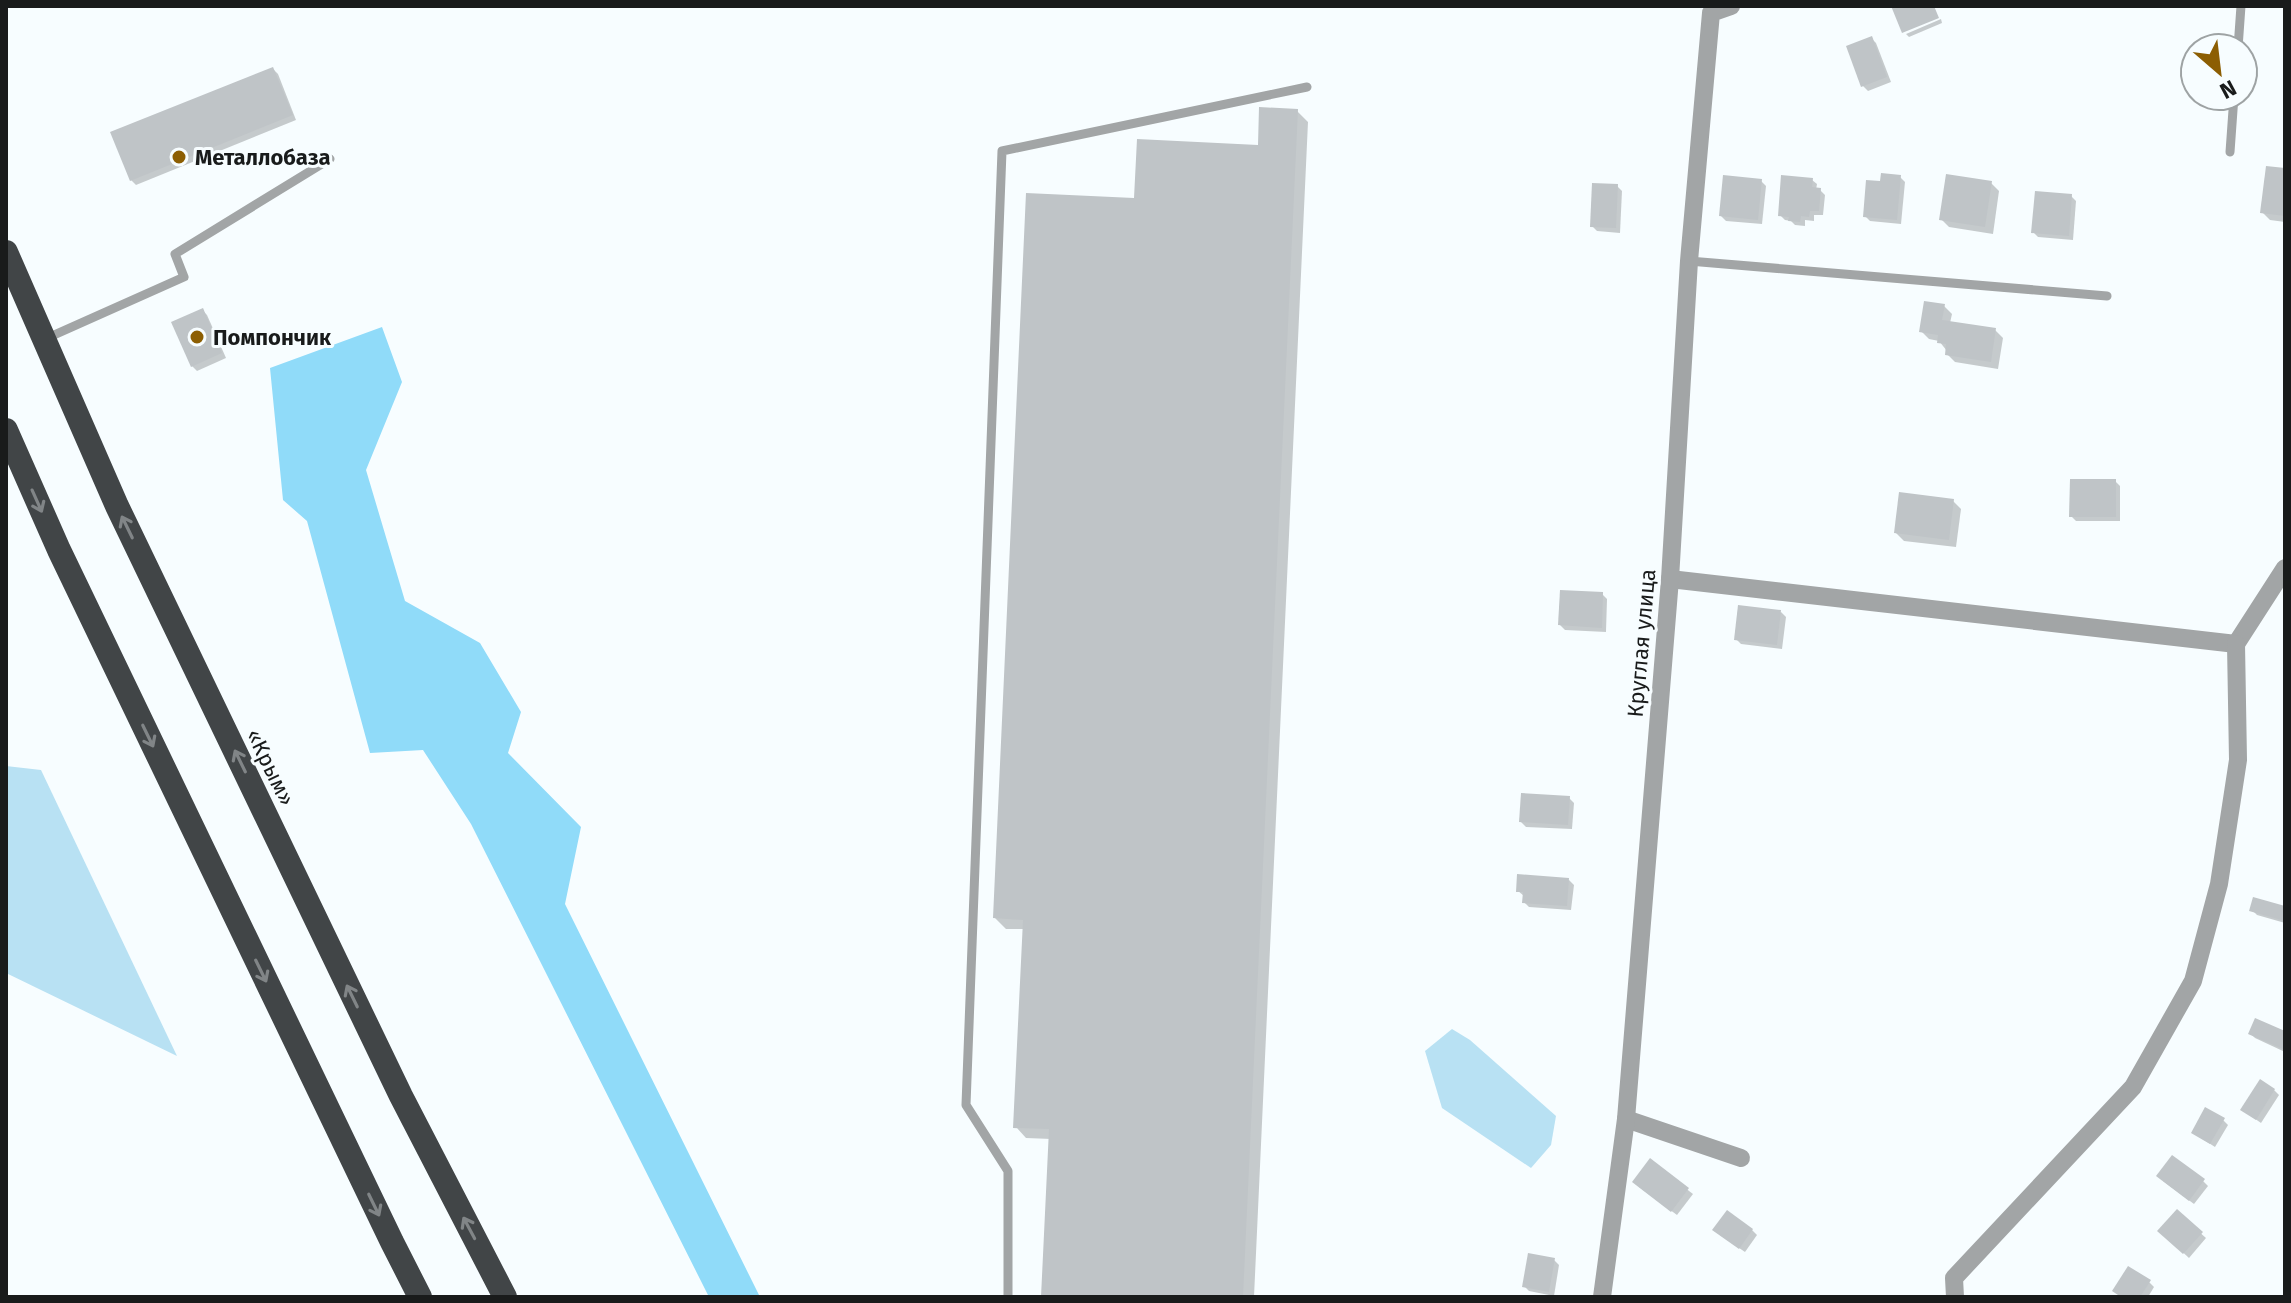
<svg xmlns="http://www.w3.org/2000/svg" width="2291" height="1303" viewBox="0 0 2291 1303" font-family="'Fira Sans',sans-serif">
	<rect width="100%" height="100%" fill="#f7fdff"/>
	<polygon fill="#90dbf9" points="382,327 402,382 366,470 405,601 480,643 521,712 508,753 581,827 565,904 760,1297 709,1297 471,824 423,750 370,753 307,521 283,500 270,368"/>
	<g fill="#b8e1f3">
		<polygon points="6,766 41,770 177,1056 6,973"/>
		<polygon points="1452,1029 1470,1040 1556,1116 1551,1145 1531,1168 1442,1108 1425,1051"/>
	</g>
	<g fill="#0003">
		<polygon points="1941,19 1942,23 1909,37 1906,34"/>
		<polygon points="1871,38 1876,43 1891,82 1868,91 1863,86"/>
		<polygon points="273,69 278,74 296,120 136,185 131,180"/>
		<polygon points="1297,111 1308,122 1254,1297 1043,1297 1051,1139 1026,1138 1016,1127 1025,929 1006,929 995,918 1136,200 1260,147"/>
		<polygon points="2285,170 2285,222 2270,220 2262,212"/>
		<polygon points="1900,177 1905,182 1901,224 1870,221 1865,216 1882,183"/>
		<polygon points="1812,180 1817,184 1816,190 1820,190 1825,195 1823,215 1814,215 1814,221 1805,220 1805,226 1795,225 1791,221 1785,220 1780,215"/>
		<polygon points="1761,181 1766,186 1762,224 1726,221 1721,216"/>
		<polygon points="1991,183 1999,191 1993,234 1949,227 1941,219"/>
		<polygon points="1617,186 1622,191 1620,233 1597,231 1592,226"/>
		<polygon points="2071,196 2076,201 2073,240 2038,237 2033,232"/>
		<polygon points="1944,306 1952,314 1950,323 1995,330 2003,338 1998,369 1955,362 1947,354 1947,351 1939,341 1929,339 1921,331"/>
		<polygon points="202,310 207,315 226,358 197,371 192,366"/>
		<polygon points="2115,481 2120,486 2120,521 2076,521 2071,516"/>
		<polygon points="1953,501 1961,509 1956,547 1904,541 1896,533"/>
		<polygon points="1602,594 1607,599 1606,632 1565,630 1560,625"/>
		<polygon points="1781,612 1786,617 1782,649 1741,644 1736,639"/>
		<polygon points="1569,798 1574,803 1572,829 1526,827 1521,822"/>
		<polygon points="1569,880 1574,885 1571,910 1529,907 1524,902 1524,896 1518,891"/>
		<polygon points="2285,908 2285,923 2257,915 2252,910"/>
		<polygon points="2250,1033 2285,1034 2285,1052 2255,1038"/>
		<polygon points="2274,1090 2279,1095 2261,1123 2248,1114"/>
		<polygon points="2223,1120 2228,1125 2215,1147 2193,1133"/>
		<polygon points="1650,1161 1693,1194 1677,1215 1639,1187"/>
		<polygon points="2163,1181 2203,1181 2208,1186 2194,1204"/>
		<polygon points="2177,1212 2206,1238 2189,1258 2160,1231"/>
		<polygon points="1752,1230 1757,1235 1745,1252 1720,1235"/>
		<polygon points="1554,1260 1559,1265 1554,1296 1529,1291 1524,1286"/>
		<polygon points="2149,1282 2154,1287 2148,1297 2121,1297"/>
	</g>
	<g fill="#bfc4c7">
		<polygon points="1891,6 1934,6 1939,18 1902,33"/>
		<polygon points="1872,36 1887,77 1861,87 1846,46"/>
		<polygon points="273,67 293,115 130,181 110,132"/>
		<polygon points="1259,107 1298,109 1243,1297 1041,1297 1049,1129 1013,1128 1023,920 993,918 1026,193 1134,198 1137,139 1258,145"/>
		<polygon points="2266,166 2285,168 2285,216 2260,213"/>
		<polygon points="1881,173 1901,175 1897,220 1863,217 1866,180 1880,181"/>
		<polygon points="1946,174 1992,181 1985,227 1939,220"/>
		<polygon points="1723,175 1762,179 1758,220 1719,216"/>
		<polygon points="1781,175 1813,178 1812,187 1821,188 1819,211 1810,211 1809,217 1801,216 1800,222 1788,221 1789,217 1778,216"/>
		<polygon points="1592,183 1618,184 1616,228 1590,227"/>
		<polygon points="2035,191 2072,194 2069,236 2031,233"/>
		<polygon points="1924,301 1945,304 1942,320 1996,328 1991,362 1945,355 1946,344 1937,343 1938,335 1919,332"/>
		<polygon points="203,308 222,353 191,367 171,322"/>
		<polygon points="2070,479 2116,479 2116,517 2069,517"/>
		<polygon points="1899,492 1954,499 1949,540 1894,533"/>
		<polygon points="1560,590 1603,592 1602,628 1558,625"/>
		<polygon points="1738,605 1781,610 1777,645 1734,640"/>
		<polygon points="1521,793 1570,796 1568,825 1519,822"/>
		<polygon points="1517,874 1569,878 1567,906 1522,903 1523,892 1516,892"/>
		<polygon points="2253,897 2285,906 2285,921 2249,911"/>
		<polygon points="2255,1018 2285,1031 2285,1050 2248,1034"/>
		<polygon points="2260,1079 2275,1089 2256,1120 2240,1110"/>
		<polygon points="2205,1107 2225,1118 2210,1144 2191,1133"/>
		<polygon points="2172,1155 2205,1179 2189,1201 2156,1176"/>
		<polygon points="1650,1158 1689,1188 1671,1212 1632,1182"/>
		<polygon points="2177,1209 2203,1232 2183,1254 2157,1231"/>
		<polygon points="1727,1210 1753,1229 1739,1249 1712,1230"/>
		<polygon points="1528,1253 1555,1258 1549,1292 1522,1287"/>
		<polygon points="2128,1266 2151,1280 2140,1297 2121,1297 2112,1291"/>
	</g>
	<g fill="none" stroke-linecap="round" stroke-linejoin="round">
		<g stroke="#a2a5a6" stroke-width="9">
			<polyline points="2238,48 2241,6"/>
			<polyline points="2230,152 2234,96"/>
			<polyline points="1689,261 2107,296"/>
			<polyline points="45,339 184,277 175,254 330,159"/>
			<polyline points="1008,1297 1008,1171 966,1105 1002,151 1307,87"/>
		</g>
		<g stroke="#a2a5a6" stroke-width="18">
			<polyline points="1670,579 2236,644 2285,568"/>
			<polyline points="1626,1119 1741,1158"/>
			<polyline points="1602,1297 1626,1119 1670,579 1689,261 1711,13 1731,6"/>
			<polyline points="1955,1297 1954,1278 2133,1087 2193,981 2219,884 2238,760 2236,644"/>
		</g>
		<g stroke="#414547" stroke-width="24">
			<polyline points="6,252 117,506 401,1096 505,1297"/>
			<polyline points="6,430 59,550 392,1242 420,1297"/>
		</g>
	</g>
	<defs><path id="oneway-shaft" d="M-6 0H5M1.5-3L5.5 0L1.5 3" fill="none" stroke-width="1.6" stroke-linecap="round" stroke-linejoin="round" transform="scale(2)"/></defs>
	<g stroke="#818587">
		<use href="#oneway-shaft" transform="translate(37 501) rotate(66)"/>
		<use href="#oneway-shaft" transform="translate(127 527) rotate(-116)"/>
		<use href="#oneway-shaft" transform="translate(148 736) rotate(64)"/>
		<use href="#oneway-shaft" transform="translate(240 761) rotate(-116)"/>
		<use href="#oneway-shaft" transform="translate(261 971) rotate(64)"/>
		<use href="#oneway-shaft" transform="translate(352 996) rotate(-116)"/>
		<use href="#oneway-shaft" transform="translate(374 1205) rotate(64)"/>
		<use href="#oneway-shaft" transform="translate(469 1228) rotate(-118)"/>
	</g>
	<g fill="#8c5e03" stroke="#f7fdff" stroke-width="3">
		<circle cx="179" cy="157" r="8"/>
		<circle cx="197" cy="337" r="8"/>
	</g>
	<g text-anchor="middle" stroke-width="6" stroke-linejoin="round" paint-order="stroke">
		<g font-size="22" font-weight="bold" fill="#191b1b" stroke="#f7fdff" text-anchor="start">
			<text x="195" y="165">Металлобаза</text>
			<text x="213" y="345">Помпончик</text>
		</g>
		<g font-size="22" fill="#191b1b" stroke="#f7fdff">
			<text transform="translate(1641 643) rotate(-85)" y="8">Круглая улица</text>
			<text transform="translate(271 767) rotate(64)" y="8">«Крым»</text>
		</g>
	</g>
	<rect width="2291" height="1303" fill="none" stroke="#191b1b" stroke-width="16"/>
	<g transform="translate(2219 72) rotate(152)"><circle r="38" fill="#f7fdff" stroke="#9ea3a4" stroke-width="2"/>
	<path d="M0-6L14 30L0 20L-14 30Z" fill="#8c5e03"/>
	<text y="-12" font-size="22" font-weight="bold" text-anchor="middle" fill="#191b1b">N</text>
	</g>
</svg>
